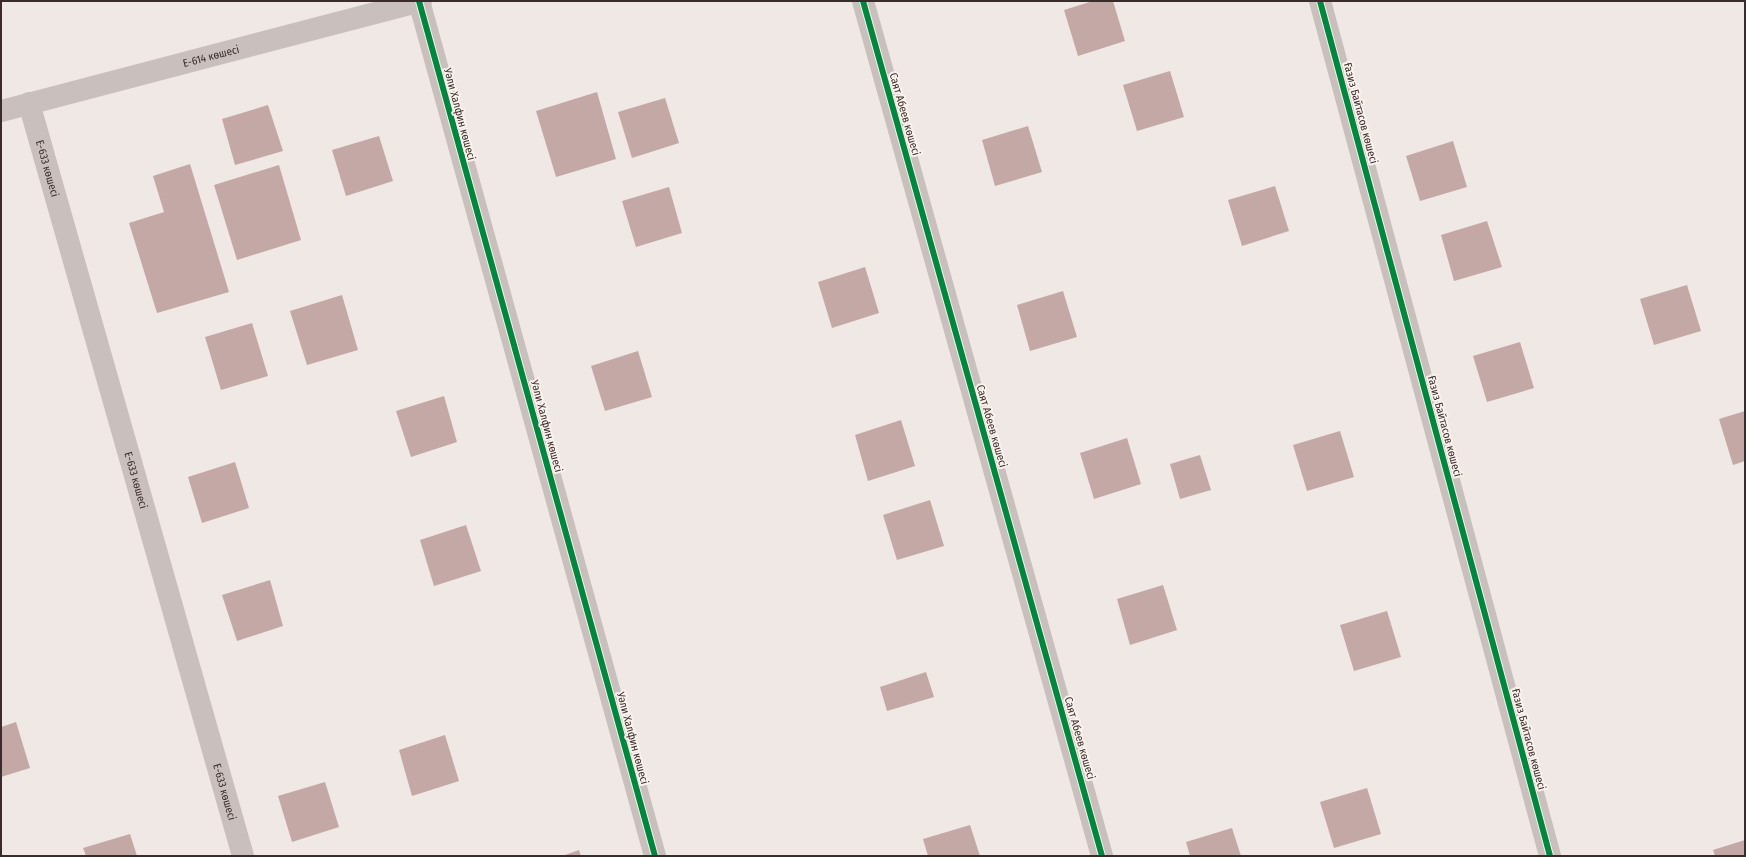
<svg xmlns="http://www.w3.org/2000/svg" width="1746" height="857" viewBox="0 0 1746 857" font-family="'Fira Sans Condensed',sans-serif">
	<rect width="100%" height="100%" fill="#f0e8e4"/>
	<g fill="#c3a8a6">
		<polygon points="1093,1 1113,1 1125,41 1078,56 1064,10"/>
		<polygon points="1170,71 1184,117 1137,131 1123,85"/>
		<polygon points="597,92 616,159 556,177 536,111"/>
		<polygon points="665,98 679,143 632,158 618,112"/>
		<polygon points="268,105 283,151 235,165 222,119"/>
		<polygon points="1028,126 1042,172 995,186 982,140"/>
		<polygon points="379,136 393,181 346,196 332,150"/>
		<polygon points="1453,141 1467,187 1420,201 1406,156"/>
		<polygon points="190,164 229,292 157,313 129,223 164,212 153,176"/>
		<polygon points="279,165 301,240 237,260 214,185"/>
		<polygon points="1275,186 1289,231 1242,246 1228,200"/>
		<polygon points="669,187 682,233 636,247 622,201"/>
		<polygon points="1487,221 1502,267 1454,281 1441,235"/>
		<polygon points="865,267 879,313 832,328 818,282"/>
		<polygon points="1687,285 1701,331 1654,345 1640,299"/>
		<polygon points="1063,291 1077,337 1030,351 1017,305"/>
		<polygon points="342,295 358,350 307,365 290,311"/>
		<polygon points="252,323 268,376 221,390 205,337"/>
		<polygon points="1520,342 1534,388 1487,402 1473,356"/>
		<polygon points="638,351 652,397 605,411 591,366"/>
		<polygon points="444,396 457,442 411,457 396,411"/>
		<polygon points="1745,411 1745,461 1733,465 1719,419"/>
		<polygon points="901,420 915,466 868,481 855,435"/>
		<polygon points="1340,431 1354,477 1307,491 1293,445"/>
		<polygon points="1127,438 1141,484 1094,499 1080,453"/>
		<polygon points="1200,455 1211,490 1180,499 1170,464"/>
		<polygon points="235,462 249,508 202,523 188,477"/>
		<polygon points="930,500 944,546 897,560 883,515"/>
		<polygon points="466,525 481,571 434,586 420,540"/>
		<polygon points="270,580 283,626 237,641 222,595"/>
		<polygon points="1163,585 1177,630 1130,645 1117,599"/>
		<polygon points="1387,611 1401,657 1354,671 1340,625"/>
		<polygon points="926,672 934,697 887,711 880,687"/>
		<polygon points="16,722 30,768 1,777 1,727"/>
		<polygon points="445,735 459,781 412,796 399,750"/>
		<polygon points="325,782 339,827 292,842 278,796"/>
		<polygon points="1367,788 1381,834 1334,848 1320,802"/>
		<polygon points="970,825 980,856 928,856 923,839"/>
		<polygon points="1232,828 1241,856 1190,856 1186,842"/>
		<polygon points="130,834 137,856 86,856 83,848"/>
		<polygon points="1745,840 1745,856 1715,856 1713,850"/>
		<polygon points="579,850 581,856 562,856"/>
	</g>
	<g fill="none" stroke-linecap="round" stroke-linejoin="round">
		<g stroke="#c9c0bd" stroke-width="22">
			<polyline points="419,1 655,856"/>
			<polyline points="863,1 1102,856"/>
			<polyline points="1320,1 1550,856"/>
			<path id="s1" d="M29 103 243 856"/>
			<path id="s2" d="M1 111 421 1"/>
		</g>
		<g stroke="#fbf1ed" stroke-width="8">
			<g id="cycleway">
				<polyline points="419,1 655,856"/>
				<polyline points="863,1 1102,856"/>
				<polyline points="1320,1 1550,856"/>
			</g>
		</g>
		<use href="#cycleway" stroke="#00873e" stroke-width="6"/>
	</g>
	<g text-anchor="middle" stroke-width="4" stroke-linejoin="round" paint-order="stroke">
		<g font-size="11" fill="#3a2c2a" stroke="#fbf1ed">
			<text dy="4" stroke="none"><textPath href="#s2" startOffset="217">Е-614 көшесі</textPath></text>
			<text transform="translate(1361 113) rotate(75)" y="4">Ғазиз Байтасов көшесі</text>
			<text transform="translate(460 114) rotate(75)" y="4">Уәли Халфин көшесі</text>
			<text transform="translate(905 114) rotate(74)" y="4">Саят Абеев көшесі</text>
			<text dy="4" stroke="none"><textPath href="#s1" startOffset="68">Е-633 көшесі</textPath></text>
			<text transform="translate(547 426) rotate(75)" y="4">Уәли Халфин көшесі</text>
			<text transform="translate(992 426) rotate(74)" y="4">Саят Абеев көшесі</text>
			<text transform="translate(1445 426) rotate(75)" y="4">Ғазиз Байтасов көшесі</text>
			<text dy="4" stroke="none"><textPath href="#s1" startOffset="392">Е-633 көшесі</textPath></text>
			<text transform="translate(633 738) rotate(75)" y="4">Уәли Халфин көшесі</text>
			<text transform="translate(1080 738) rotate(74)" y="4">Саят Абеев көшесі</text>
			<text transform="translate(1529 739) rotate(75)" y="4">Ғазиз Байтасов көшесі</text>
			<text dy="4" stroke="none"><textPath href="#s1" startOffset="716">Е-633 көшесі</textPath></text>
		</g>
	</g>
	<rect width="1746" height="857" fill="none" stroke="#3a2c2a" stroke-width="4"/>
</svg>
